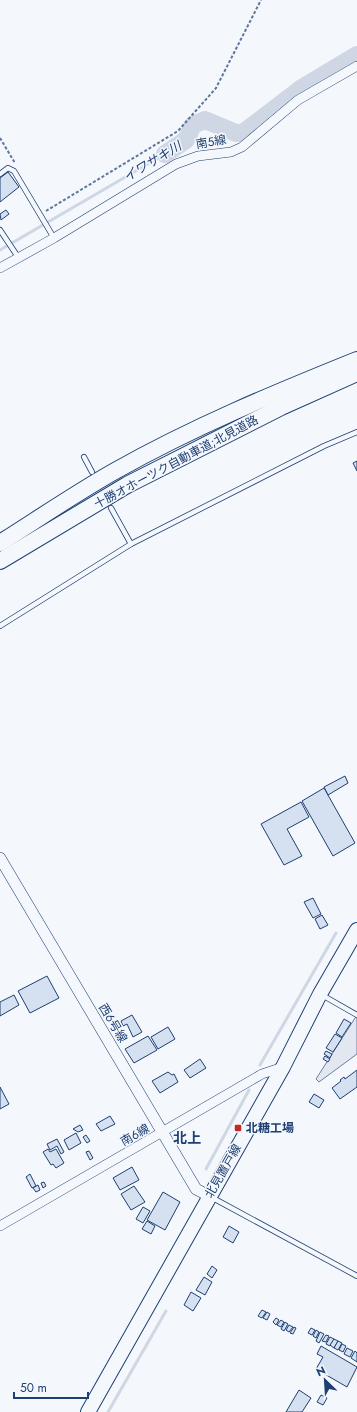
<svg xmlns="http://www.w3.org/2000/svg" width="357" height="1412" viewBox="0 0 357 1412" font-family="Jost,'Noto Sans JP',sans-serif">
	<rect width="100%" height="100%" fill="#f4f7fb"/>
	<polygon fill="#e3e8f0" stroke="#687fa3" points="357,1015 357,1054 319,1082 316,1079"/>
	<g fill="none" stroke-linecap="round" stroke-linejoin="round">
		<g stroke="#cfd7e4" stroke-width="3">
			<polyline points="0,250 165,154"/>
			<polyline points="260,1065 336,933"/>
			<polyline points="206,1169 249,1090"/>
			<polyline points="108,1412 166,1311"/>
		</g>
		<polyline stroke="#cfd7e4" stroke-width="18" points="165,154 186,140 193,125 205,120 236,133 243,133 302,88 357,55"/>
	</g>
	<g fill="#d5e0f0" stroke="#1d3f73">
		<polygon points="8,172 19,187 0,202 0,178"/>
		<polygon points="6,210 9,214 1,220 0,214"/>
		<polygon points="357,461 357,471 353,463"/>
		<polygon points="345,776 348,783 328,795 324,787"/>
		<polygon points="324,788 355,843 333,856 302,801"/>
		<polygon points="301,802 309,817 287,829 302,856 284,865 261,824"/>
		<polygon points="313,898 321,914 313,918 304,902"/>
		<polygon points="322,915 328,925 320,929 315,919"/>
		<polygon points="47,976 59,998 30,1013 18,991"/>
		<polygon points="14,995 19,1005 0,1016 0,1002"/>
		<polygon points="132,1015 142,1032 133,1037 127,1024 123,1026 121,1021"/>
		<polygon points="344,1019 351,1023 342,1037 336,1033"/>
		<polygon points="168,1027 175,1039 158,1049 151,1037"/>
		<polygon points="335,1034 342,1038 333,1052 326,1048"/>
		<polygon points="148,1036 157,1050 134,1063 125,1049"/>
		<polygon points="326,1051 332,1054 330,1058 324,1054"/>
		<polygon points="325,1056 330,1059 328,1062 323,1059"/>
		<polygon points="200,1059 206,1068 190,1078 184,1070"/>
		<polygon points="357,1070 357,1087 340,1099 332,1088 341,1081 340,1080 344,1077 345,1079"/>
		<polygon points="168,1072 172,1075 174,1074 178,1082 160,1093 152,1081"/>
		<polygon points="0,1087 9,1104 0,1109"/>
		<polygon points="314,1094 324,1100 319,1108 309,1102"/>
		<polygon points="110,1116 115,1124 101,1131 96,1124"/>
		<polygon points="80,1125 83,1130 78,1132 73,1129"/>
		<polygon points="76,1133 81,1143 69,1150 64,1140"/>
		<polygon points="86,1135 90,1141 87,1143 83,1137"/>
		<polygon points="57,1139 64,1152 61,1154 57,1146 50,1150 47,1144"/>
		<polygon points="48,1149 50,1152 56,1149 64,1163 56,1168 53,1164 51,1165 43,1152"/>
		<polygon points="89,1151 93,1158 90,1160 86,1152"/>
		<polygon points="132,1167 139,1180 120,1190 113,1178"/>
		<polygon points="30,1174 36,1186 32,1188 26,1177"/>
		<polygon points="44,1182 46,1186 43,1188 41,1183"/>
		<polygon points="38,1185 40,1190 36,1192 33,1188"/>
		<polygon points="134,1186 145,1202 131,1210 121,1194"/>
		<polygon points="163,1192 180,1202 165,1230 147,1220"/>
		<polygon points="143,1207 150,1211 143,1223 136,1219"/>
		<polygon points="147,1221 155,1226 151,1234 142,1229"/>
		<polygon points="229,1226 239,1232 233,1243 223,1237"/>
		<polygon points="212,1266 217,1270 212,1278 207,1274"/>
		<polygon points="204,1277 212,1282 205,1295 196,1290"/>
		<polygon points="191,1292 201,1298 193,1311 184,1305"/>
		<polygon points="262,1310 266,1312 262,1318 258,1316"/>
		<polygon points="267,1312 270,1314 267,1320 263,1318"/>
		<polygon points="276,1318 279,1320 276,1325 273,1322"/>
		<polygon points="281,1320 284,1322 281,1327 277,1325"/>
		<polygon points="285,1322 288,1324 284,1331 281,1329"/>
		<polygon points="289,1325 293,1327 289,1332 286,1330"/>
		<polygon points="294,1327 296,1328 293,1334 290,1333"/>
		<polygon points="311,1328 315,1330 312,1335 308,1333"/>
		<polygon points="316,1330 319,1332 316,1338 313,1336"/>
		<polygon points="320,1332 324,1334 319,1343 316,1341"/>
		<polygon points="326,1335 329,1336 326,1342 322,1341"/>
		<polygon points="330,1337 334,1339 330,1346 326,1344"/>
		<polygon points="334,1339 338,1341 334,1348 330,1345"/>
		<polygon points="338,1341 342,1343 338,1350 334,1348"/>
		<polygon points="342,1344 346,1346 343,1352 339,1350"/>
		<polygon points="321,1346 357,1367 347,1387 316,1369 323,1357 317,1354"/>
		<polygon points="347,1348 353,1351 350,1357 344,1354"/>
		<polygon points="355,1351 357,1353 357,1362 351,1358"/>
		<polygon points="299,1390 311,1398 302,1412 286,1412"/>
		<polygon points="321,1395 327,1398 323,1405 317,1402"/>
	</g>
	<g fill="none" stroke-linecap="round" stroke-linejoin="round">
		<g stroke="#1d3f73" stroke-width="6">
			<g id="service">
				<polyline points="0,174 8,168 14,171 54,238"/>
				<polyline points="0,230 18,257"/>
				<polyline points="84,457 92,472"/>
				<polyline points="111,508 131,544"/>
				<polyline points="0,626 131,544 324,446 357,432"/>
				<polyline points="322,995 357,1015"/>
				<polyline points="211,1197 357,1276"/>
			</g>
		</g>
		<g stroke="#1d3f73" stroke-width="10">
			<g id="minor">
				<polyline points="0,268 54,238 176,164 198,156 231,152 242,147 298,100 357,66"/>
				<polyline points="0,1226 262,1074 283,1067"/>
			</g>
		</g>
		<g stroke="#1d3f73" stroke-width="12">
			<polyline id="tertiary" points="0,858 196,1189 209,1196"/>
		</g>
		<g stroke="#1d3f73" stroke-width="16">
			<polyline id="primary" points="88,1412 283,1067 320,994 357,930"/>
		</g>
		<g stroke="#1d3f73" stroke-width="18">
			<g id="motorway">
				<path d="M0 543C38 519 76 493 115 471 193 427 275 393 357 360"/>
				<polyline points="0,561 127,485 281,407 357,373"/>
			</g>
		</g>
		<g stroke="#5e769c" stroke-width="2" stroke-dasharray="3 2" stroke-linecap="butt">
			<polyline points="0,138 15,163"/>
			<polyline points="46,211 178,131 216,88 261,0"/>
		</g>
		<use href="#service" stroke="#f4f7fb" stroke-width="4.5"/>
		<use href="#minor" stroke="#f4f7fb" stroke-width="9"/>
		<use href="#tertiary" stroke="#f4f7fb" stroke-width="11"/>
		<use href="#primary" stroke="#f4f7fb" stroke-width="14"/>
		<use href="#motorway" stroke="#f4f7fb" stroke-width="16"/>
	</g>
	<rect fill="#c62828" stroke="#f4f7fb" stroke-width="1.5" x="234" y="1124" width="8" height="8" rx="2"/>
	<g text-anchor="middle" stroke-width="3" stroke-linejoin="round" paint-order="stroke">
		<g font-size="12" fill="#1d3f73" stroke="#f4f7fb">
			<text transform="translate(211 142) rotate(-10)" y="4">南5線</text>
			<text transform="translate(176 462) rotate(-28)" y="4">十勝オホーツク自動車道;北見道路</text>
			<text transform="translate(113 1023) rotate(59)" y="4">西6号線</text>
			<text transform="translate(135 1135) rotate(-30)" y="4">南6線</text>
			<text transform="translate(223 1171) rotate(-60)" y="4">北見置戸線</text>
		</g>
		<g font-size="12" font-weight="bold" fill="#1d3f73" stroke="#f4f7fb" text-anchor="start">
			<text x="246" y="1132">北糖工場</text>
		</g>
		<g font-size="13" font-style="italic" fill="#1d3f73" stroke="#f4f7fb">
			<text transform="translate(152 161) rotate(-31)" y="5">イワサキ川</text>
		</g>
		<g font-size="14" font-weight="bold" fill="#1d3f73" stroke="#f4f7fb">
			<text x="187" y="1143">北上</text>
		</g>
	</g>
	<g transform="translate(325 1380) rotate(335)" stroke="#f4f7fb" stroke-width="3" paint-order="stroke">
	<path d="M0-3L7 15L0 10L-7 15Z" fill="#1d3f73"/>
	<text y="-6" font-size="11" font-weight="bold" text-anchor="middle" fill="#1d3f73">N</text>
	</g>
	<path d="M14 1392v6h74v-6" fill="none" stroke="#1d3f73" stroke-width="2"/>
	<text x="20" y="1392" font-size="12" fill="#1d3f73" stroke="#f4f7fb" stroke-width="3" paint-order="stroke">50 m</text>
</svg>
